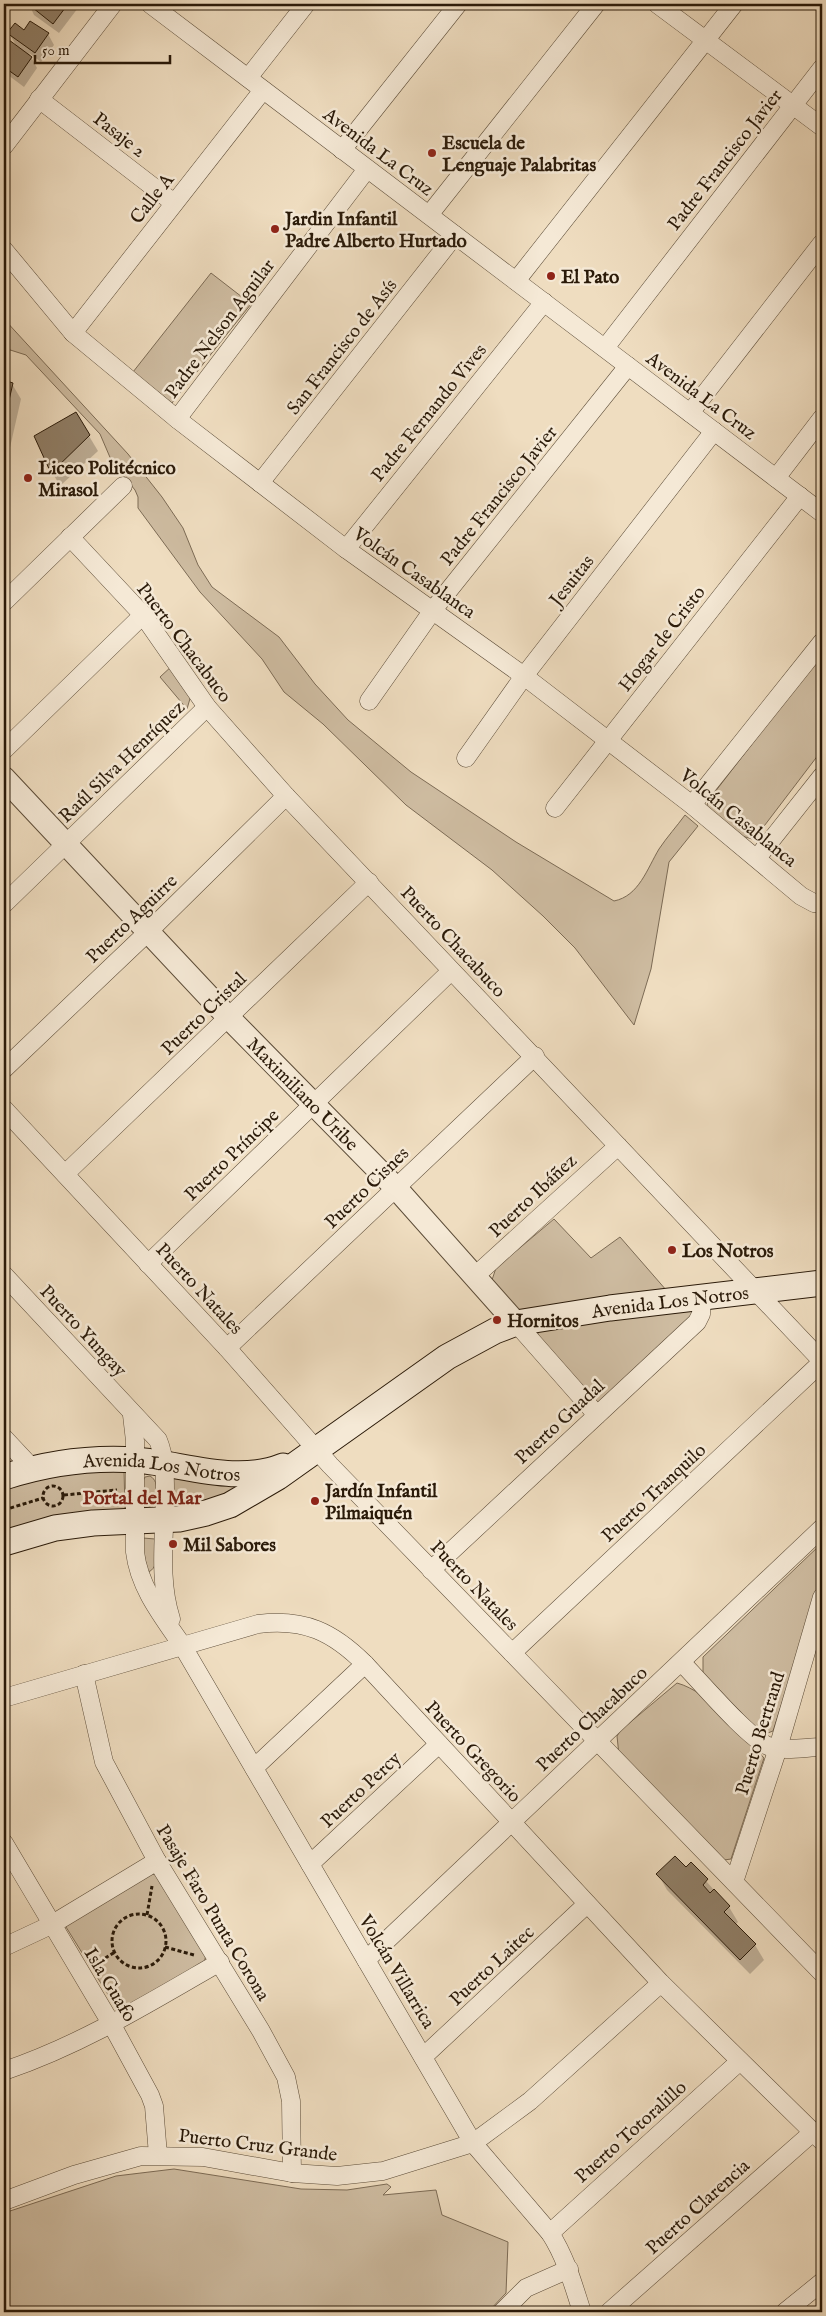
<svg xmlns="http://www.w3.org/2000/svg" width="826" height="2316" viewBox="0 0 826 2316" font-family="'IM FELL English',serif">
	<rect width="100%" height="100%" fill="#efddc0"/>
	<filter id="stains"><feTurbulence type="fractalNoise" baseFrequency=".004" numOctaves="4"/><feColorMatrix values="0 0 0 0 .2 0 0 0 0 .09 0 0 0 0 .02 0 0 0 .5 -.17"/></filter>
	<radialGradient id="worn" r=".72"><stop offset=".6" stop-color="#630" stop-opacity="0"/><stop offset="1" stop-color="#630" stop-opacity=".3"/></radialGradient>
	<g fill="#cebca1" stroke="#7c6b55">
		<polygon points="211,273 251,304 172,403 133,372"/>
		<path d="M4 319 128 454 162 497 183 528 198 565 212 587 279 637 315 684 348 720 411 772 516 842 614 901C639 896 647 869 659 849 667 837 677 826 685 815L698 826 669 862 651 969 634 1025 575 948 543 916 492 870 406 805 323 724 284 692 262 659 200 592 138 508V497L135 490 112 462 100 434 26 355 4 348Z"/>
		<polygon points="822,653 822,750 755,838 752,839 742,836 710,810 707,806 708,801"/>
		<polygon points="173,665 191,695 187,709 160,677"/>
		<polygon points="554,1219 591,1258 620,1237 667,1291 520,1313 491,1283 496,1268"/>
		<polygon points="693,1308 693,1314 689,1319 599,1402 593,1401 537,1342 538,1333 542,1327"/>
		<polygon points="124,1470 125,1509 119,1513 4,1532 4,1486 32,1475"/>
		<polygon points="175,1471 240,1479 242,1494 172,1508 171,1487"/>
		<path d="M150 1476C161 1482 157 1502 150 1510H145C140 1501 140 1485 145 1477Z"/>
		<path d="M143 1538 155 1539C155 1549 160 1568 148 1572L141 1542Z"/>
		<polygon points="822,1543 822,1579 773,1731 765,1734 758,1730 703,1673 703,1657"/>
		<path d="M677 1683C710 1692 741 1733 764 1758L731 1859 724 1860 619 1755 617 1736 621 1730Z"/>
		<polygon points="149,1873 159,1876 206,1954 204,1964 124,2011 117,2009 66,1927 68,1921"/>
		<polygon points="174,2169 301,2189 347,2190 387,2184 391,2187 383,2195 436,2190 442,2215 508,2242 506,2293 488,2312 4,2312 4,2213 116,2176"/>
	</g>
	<g fill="#0003">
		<polygon points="29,4 81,4 59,33 34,15"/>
		<polygon points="25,31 48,34 54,45 41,62 29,53 37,68 24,87 4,72 4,40 5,39 17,47 9,33"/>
		<polygon points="4,382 12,384 21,399 4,474"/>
		<polygon points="89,436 98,451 60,486 51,470"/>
		<polygon points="691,1864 729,1907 738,1922 735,1925 755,1945 764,1960 750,1974 667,1890 658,1874 686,1868"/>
	</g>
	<g fill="#907f68" stroke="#2a1a09">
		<polygon points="28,4 68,4 53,24"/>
		<polygon points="30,21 49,33 35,53 7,33 15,23 24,30"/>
		<polygon points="5,37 32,57 18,77 4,67"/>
		<polygon points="4,380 13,383 4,422"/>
		<polygon points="76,412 90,435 52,472 50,471 34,436"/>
		<polygon points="675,1856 686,1867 691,1862 708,1879 703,1885 710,1893 714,1889 730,1906 724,1912 756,1944 740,1960 656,1874"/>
	</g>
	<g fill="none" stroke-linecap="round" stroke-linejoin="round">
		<g stroke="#5b4b37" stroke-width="19">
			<g id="minor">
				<polyline points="150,4 822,513"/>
				<polyline points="657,4 822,127"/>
				<polyline points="248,78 306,4"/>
				<polyline points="39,99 174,203"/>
				<polyline points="4,146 113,4"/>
				<polyline points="342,150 458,4"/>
				<polyline points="429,215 596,4"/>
				<polyline points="4,250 73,333 177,419 346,549 524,676 692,805 801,896 814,903 822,904"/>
				<polyline points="516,281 734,4"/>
				<polyline points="73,333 263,90"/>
				<polyline points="605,348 822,68"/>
				<polyline points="690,413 822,243"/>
				<polyline points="177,419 367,169"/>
				<polyline points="776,478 822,418"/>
				<polyline points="260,483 455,235"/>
				<polyline points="70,537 143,615 207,707 286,796 822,1361"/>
				<polyline points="346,549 544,302"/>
				<polyline points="4,602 123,486"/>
				<polyline points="369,701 433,610 628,366"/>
				<polyline points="4,750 143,615"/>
				<polyline points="466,758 524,676 714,431"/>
				<polyline points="692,805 822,642"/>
				<polyline points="555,808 800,496"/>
				<polyline points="757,858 822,776"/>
				<polyline points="4,904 207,707"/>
				<polyline points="4,1069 148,932 286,796"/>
				<polyline points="4,1109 227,1348 330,1465 822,1973"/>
				<polyline points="65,1174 369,882"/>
				<polyline points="148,1264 451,971"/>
				<path d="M4 1275 158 1440C165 1457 165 1475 165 1493 165 1536 158 1578 171 1619"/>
				<polyline points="475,1276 618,1146"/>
				<polyline points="516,1323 597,1415"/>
				<polyline points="227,1348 535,1056"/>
				<path d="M132 1415 135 1441V1552C139 1587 162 1616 182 1645L473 2143 550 2233C566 2258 573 2284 582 2312"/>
				<polyline points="4,1438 32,1468"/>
				<polyline points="431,1570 697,1322 701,1314 702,1296"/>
				<polyline points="512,1653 822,1362"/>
				<path d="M682 1663C700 1681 747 1737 768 1746 784 1752 806 1747 822 1747"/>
				<polyline points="84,1674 104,1762 157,1861 261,2031 286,2077 291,2101 292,2173"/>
				<path d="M4 1698 258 1624C304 1618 333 1632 365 1664L661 1983 822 2141"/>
				<polyline points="254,1768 365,1664"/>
				<polyline points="4,1843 112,2025 150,2095 154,2106 158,2155"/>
				<polyline points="310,1864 439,1744"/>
				<polyline points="734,1882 778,1748 822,1597"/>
				<polyline points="4,1947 51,1925 157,1861"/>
				<polyline points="366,1960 822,1528"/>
				<polyline points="423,2057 587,1904"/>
				<path d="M4 2071C81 2045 149 2003 220 1962"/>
				<polyline points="4,2201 74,2175 141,2156 203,2157 292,2173 337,2176 383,2171 473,2143 530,2101 661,1983"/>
				<polyline points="550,2233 740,2061"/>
				<polyline points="502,2312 526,2288 569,2269"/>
				<polyline points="609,2312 813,2132"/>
				<polyline points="785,2312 822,2282"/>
			</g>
		</g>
		<g stroke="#5b4b37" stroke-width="24">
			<g id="tertiary">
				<path id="s1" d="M4 778 229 1018 396 1188 516 1323"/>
			</g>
		</g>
		<g stroke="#2a1a09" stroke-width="27">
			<g id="secondary">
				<path id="s2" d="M4 1477C47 1463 91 1457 136 1460 184 1464 236 1485 283 1466"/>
				<path id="s3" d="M4 1543 55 1528 93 1523 179 1519 206 1513 230 1505 278 1477 447 1357 495 1331 516 1323 610 1308 822 1283"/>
			</g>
		</g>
		<g stroke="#2a1a09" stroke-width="3" stroke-dasharray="4 2.5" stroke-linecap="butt">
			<circle cx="53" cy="1496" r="10"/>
			<polyline points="64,1495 117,1490"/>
			<polyline points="4,1510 43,1498"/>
			<circle cx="139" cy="1941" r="27"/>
			<polyline points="147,1915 152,1886"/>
			<polyline points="165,1947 194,1955"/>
			<polyline points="94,1965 115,1952"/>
		</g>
		<use href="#minor" stroke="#f5e9d6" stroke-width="18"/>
		<use href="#tertiary" stroke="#f5e9d6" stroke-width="22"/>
		<use href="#secondary" stroke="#f5e9d6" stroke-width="25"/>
	</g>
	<g fill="#8f2418" stroke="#f5e9d6" stroke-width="2">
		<circle cx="432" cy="153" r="5"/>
		<circle cx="275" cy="229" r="5"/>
		<circle cx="551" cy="276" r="5"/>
		<circle cx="28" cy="478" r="5"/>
		<circle cx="672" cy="1250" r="5"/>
		<circle cx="497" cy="1320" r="5"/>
		<circle cx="315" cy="1501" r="5"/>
		<circle cx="173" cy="1544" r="5"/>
	</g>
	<g text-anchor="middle" stroke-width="5" stroke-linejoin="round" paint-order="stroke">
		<g font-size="19" fill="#2a1a09" stroke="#f5e9d6">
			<text transform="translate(120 134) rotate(38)" y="7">Pasaje 2</text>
			<text transform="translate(379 151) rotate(37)" y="7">Avenida La Cruz</text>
			<text transform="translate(724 159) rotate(-52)" y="7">Padre Francisco Javier</text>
			<text transform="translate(151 198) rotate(-52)" y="7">Calle A</text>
			<text transform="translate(219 328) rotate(-53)" y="7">Padre Nelson Aguilar</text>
			<text transform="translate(341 346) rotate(-52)" y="7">San Francisco de Asís</text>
			<text transform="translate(702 395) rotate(37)" y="7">Avenida La Cruz</text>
			<text transform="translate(428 412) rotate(-51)" y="7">Padre Fernando Vives</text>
			<text transform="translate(498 495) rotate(-51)" y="7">Padre Francisco Javier</text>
			<text transform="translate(415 572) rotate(35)" y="7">Volcán Casablanca</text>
			<text transform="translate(571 580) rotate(-52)" y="7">Jesuitas</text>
			<text transform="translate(661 638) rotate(-52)" y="7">Hogar de Cristo</text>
			<text transform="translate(185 642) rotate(53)" y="7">Puerto Chacabuco</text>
			<text transform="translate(121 761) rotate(-44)" y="7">Raúl Silva Henríquez</text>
			<text transform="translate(739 817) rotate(39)" y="7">Volcán Casablanca</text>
			<text transform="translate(131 918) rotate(-44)" y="7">Puerto Aguirre</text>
			<text transform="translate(454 941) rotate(47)" y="7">Puerto Chacabuco</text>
			<text transform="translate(203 1013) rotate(-44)" y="7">Puerto Cristal</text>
			<text dy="7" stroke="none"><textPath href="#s1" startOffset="435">Maximiliano Uribe</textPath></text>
			<text transform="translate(231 1154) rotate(-44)" y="7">Puerto Príncipe</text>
			<text transform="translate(366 1187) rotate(-44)" y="7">Puerto Cisnes</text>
			<text transform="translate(532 1195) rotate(-43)" y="7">Puerto Ibáñez</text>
			<text transform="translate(200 1288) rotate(47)" y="7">Puerto Natales</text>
			<text dy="7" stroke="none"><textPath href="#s3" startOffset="726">Avenida Los Notros</textPath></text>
			<text transform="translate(84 1330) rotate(47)" y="7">Puerto Yungay</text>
			<text transform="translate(559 1421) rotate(-43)" y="7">Puerto Guadal</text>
			<text dy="7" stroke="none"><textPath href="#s2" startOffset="160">Avenida Los Notros</textPath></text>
			<text transform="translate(653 1492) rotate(-43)" y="7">Puerto Tranquilo</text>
			<text transform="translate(475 1585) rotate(46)" y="7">Puerto Natales</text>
			<text transform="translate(591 1718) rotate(-43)" y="7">Puerto Chacabuco</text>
			<text transform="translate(759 1733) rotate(-73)" y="7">Puerto Bertrand</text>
			<text transform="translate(474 1751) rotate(47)" y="7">Puerto Gregorio</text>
			<text transform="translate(360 1789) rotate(-43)" y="7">Puerto Percy</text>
			<text transform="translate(214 1912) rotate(59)" y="7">Pasaje Faro Punta Corona</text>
			<text transform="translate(491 1965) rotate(-43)" y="7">Puerto Laitec</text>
			<text transform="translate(398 1971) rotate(59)" y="7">Volcán Villarrica</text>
			<text transform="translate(111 1984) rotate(59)" y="7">Isla Guafo</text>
			<text transform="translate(630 2131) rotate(-42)" y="7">Puerto Totoralillo</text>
			<text transform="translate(258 2144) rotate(7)" y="7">Puerto Cruz Grande</text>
			<text transform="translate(697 2206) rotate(-42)" y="7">Puerto Clarencia</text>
		</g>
		<g font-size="19" font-weight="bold" fill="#2a1a09" stroke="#f5e9d6" text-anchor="start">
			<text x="442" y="149">Escuela de<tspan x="442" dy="22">Lenguaje Palabritas</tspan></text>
			<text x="285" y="225">Jardin Infantil<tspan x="285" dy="22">Padre Alberto Hurtado</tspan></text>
			<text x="561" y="283">El Pato</text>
			<text x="38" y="474">Liceo Politécnico<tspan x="38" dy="22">Mirasol</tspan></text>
			<text x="682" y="1257">Los Notros</text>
			<text x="507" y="1327">Hornitos</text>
			<text x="325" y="1497">Jardín Infantil<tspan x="325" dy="22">Pilmaiquén</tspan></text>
			<text x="183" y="1551">Mil Sabores</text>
		</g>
		<g font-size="20" font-weight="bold" fill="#7a1f14" stroke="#f5e9d6">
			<text x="142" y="1504">Portal del Mar</text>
		</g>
	</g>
	<rect width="826" height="2316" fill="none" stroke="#efddc0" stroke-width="20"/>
	<rect x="5" y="5" width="816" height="2306" fill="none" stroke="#2a1a09" stroke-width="2.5"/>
	<rect x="10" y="10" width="806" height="2296" fill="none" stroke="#2a1a09"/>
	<path d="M35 55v8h135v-8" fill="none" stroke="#2a1a09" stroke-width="2.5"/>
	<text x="42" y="55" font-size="15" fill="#2a1a09" stroke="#f5e9d6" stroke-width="4" paint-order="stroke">50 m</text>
	<rect width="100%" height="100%" filter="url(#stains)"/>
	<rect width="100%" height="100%" fill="url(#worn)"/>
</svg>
